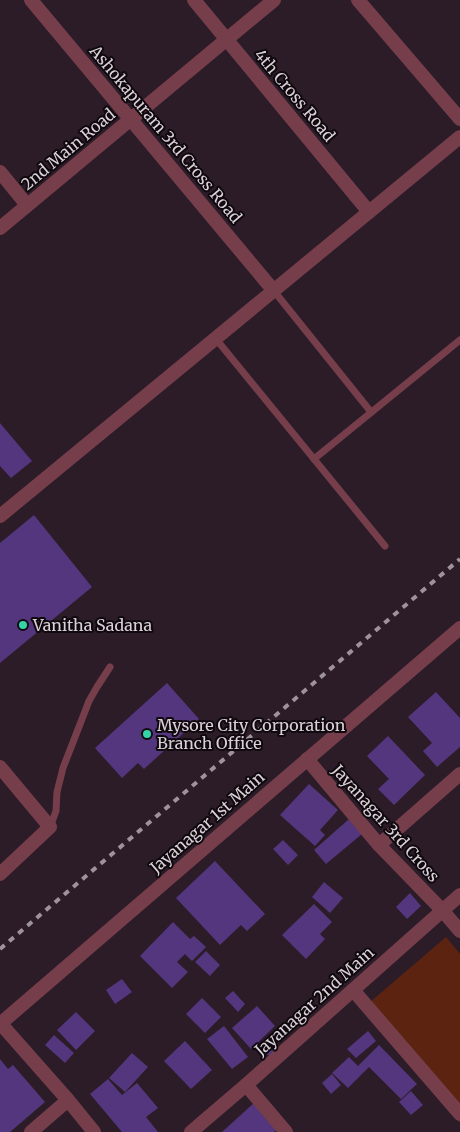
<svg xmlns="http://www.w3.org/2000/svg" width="460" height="1132" viewBox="0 0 460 1132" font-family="Merriweather,serif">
	<rect width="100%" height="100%" fill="#2b1c28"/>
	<polygon fill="#5c2310" points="446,937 460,954 460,1123 362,1009"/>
	<g fill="#53367d">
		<polygon points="0,423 32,461 11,478 0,466"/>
		<polygon points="34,515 92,587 0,663 0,543"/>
		<polygon points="167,683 199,719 144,769 138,763 122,778 95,748"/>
		<polygon points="436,692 460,718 460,747 437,767 423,751 432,743 408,717"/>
		<polygon points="388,736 425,775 394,805 378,789 389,779 367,756"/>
		<polygon points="309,784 338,810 320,830 325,835 315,846 280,815"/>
		<polygon points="349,819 362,834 326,864 314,850"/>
		<polygon points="283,840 298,855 288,865 273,849"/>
		<polygon points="215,861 265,914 247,931 241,925 220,945 176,898"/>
		<polygon points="324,882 343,898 330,913 312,897"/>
		<polygon points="410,893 421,906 407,919 396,907"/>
		<polygon points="314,904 332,922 320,934 325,939 306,959 282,935"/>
		<polygon points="173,922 190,939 194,936 206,947 192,961 185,954 177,962 188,972 172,988 140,956"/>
		<polygon points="206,951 220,965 210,976 195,962"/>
		<polygon points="122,979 132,992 115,1004 106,990"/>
		<polygon points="233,991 245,1004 238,1012 225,998"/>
		<polygon points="202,998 221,1017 205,1033 186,1014"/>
		<polygon points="257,1006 275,1026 251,1049 232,1028"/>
		<polygon points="76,1012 95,1031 76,1050 57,1030"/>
		<polygon points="224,1026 248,1057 232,1069 207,1039"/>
		<polygon points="368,1031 376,1041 356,1058 347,1049"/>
		<polygon points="54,1035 74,1053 65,1063 45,1045"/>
		<polygon points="185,1041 212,1070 191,1089 164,1061"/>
		<polygon points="270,1043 278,1045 276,1056 267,1055"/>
		<polygon points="379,1045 417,1084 401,1099 369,1067 348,1088 332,1073 349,1057 358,1066"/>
		<polygon points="132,1053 148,1067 125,1092 109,1078"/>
		<polygon points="0,1059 8,1069 13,1065 45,1102 10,1132 0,1132"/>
		<polygon points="332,1074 341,1085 331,1094 322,1083"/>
		<polygon points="108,1079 122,1095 137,1083 158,1108 146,1117 158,1132 122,1132 90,1094"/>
		<polygon points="411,1091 423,1105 411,1115 399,1102"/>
		<polygon points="255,1102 278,1128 274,1132 222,1132"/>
	</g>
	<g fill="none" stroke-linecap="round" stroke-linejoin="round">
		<g stroke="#763e4b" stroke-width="7">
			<polyline points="274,291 371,412"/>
			<polyline points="216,339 385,546"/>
			<polyline points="314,459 460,340"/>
			<polyline points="50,827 56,811 57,792 63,768 89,701 97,687 110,667"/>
		</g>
		<g stroke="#763e4b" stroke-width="14">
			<polyline points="31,0 274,291"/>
			<polyline points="194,0 369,212"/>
			<polyline points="358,0 460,119"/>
			<polyline points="0,172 27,205"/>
			<polyline points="0,228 274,0"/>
			<polyline points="0,516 460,137"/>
			<polyline points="307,759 379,845 442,910 460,931"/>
			<polyline points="0,767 50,827 0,874"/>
			<polyline points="379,845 460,774"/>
			<polyline points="353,990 460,1114"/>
			<polyline points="0,1023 68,1100 94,1132"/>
			<polyline points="246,1085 286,1132"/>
			<polyline points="31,1132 68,1100"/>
			<polyline points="191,1132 246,1085 460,895"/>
		</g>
		<polyline stroke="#763e4b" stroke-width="14" points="0,1024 460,628"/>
		<polyline stroke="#9e929b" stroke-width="4" stroke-dasharray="6 6" stroke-linecap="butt" points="0,949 460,559"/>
	</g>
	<g fill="#34d4a8" stroke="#0f090e" stroke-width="2">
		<circle cx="23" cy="625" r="5"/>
		<circle cx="147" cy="734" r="5"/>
	</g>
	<g text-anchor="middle" stroke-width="4" stroke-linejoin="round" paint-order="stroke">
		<g font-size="16" fill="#dad0d8" stroke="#0f090e">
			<text transform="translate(295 95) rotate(50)" y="6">4th Cross Road</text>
			<text transform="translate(166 134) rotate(50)" y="6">Ashokapuram 3rd Cross Road</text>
			<text transform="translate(68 149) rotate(-40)" y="6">2nd Main Road</text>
			<text transform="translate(207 822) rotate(-41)" y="6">Jayanagar 1st Main</text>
			<text transform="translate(386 823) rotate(48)" y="6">Jayanagar 3rd Cross</text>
			<text transform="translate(314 1001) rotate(-42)" y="6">Jayanagar 2nd Main</text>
		</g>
		<g font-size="16" fill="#dad0d8" stroke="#0f090e" text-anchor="start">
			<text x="33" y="631">Vanitha Sadana</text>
			<text x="157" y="731">Mysore City Corporation<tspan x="157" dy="18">Branch Office</tspan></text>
		</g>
	</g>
</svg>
